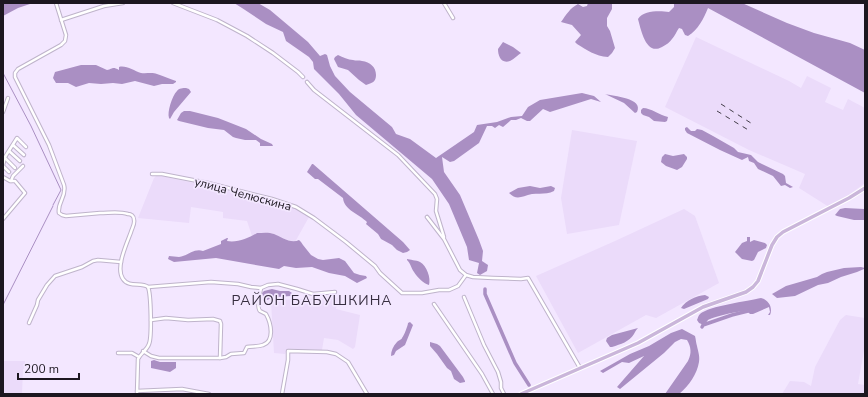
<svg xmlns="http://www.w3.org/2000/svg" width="868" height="397" viewBox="0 0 868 397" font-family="'Nunito Sans',sans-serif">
	<rect width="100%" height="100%" fill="#f3e7ff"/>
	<g fill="#ebdbfa">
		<polygon points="696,37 789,81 801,88 807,76 831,88 825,102 843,110 848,99 865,108 865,183 842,200 829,207 799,188 805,174 749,150 665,107"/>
		<polygon points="572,130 637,141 619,225 567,234 561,198"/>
		<polygon points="157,175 253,196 282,204 294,208 309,217 295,242 281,238 272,233 257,233 252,236 247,221 223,218 223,212 217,211 191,207 189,223 138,218 154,178"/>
		<polygon points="684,209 695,216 719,283 656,318 646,315 578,353 536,276 615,241"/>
		<polygon points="338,298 336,309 360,315 355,347 353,349 338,340 324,338 322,350 290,350 290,349 287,349 285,354 274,353 271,301 274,300"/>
		<polygon points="846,315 865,318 865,345 858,384 865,385 865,394 782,394 790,381 804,382 811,386 815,367 840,320"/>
		<polygon points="3,361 25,361 25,368 23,369 22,394 3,394"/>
	</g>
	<g fill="#aa8fc3">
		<polygon points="3,3 33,3 18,8 3,16"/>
		<polygon points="234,3 258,3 270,10 308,42 320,56 325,54 327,55 330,66 335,76 350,92 392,127 396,134 410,139 436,158 474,132 477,125 497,122 511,117 522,116 528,107 540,100 582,93 594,96 601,102 591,99 550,112 543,109 530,121 527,121 521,118 516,120 511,120 503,127 499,125 495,128 492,126 487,126 479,143 454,161 450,162 442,157 444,172 460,195 479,240 483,251 482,261 488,265 487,271 480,275 477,273 479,263 469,260 467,247 449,204 432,179 356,115 339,94 314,69 313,62 309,57 286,41 283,32 266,24 242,8"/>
		<path d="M588 3H612V9L607 18V26L610 31 615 48 612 53 608 57C595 56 587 50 577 44L575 42 581 35 572 25 561 22C566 15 570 8 578 4L583 7 587 6Z"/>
		<path d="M674 3H742L787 23 814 33 850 43 865 50V93L708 8C704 18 698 30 688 36L685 35 682 29 679 28C676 32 675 36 672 39 670 42 666 45 662 47 646 56 641 30 638 19 644 10 660 11 669 12L674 7Z"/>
		<path d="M503 42 513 47 521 53C518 55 514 59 510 61 501 64 498 56 498 49Z"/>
		<path d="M338 55C343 57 348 60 353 60 356 61 359 60 362 61 370 62 376 67 376 75 376 82 372 83 366 85L359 80 348 70 338 67 334 59 335 57Z"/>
		<path d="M81 65H96L107 70C113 69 112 66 119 70V67C126 65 134 71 141 73 146 74 152 72 157 74 164 76 169 79 176 81V82L173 84H162L154 86 135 81 122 84 113 83 101 84 89 83 76 87 68 83H56L53 78 55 72Z"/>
		<path d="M186 88 189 89 191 92 174 112 170 119 169 118C167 112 172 96 177 91 179 88 183 88 186 88Z"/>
		<path d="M605 94C613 96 644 98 637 112L635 113 624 103Z"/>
		<path d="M643 108C651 108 659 115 668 117L667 121 665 122 654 121 649 117 643 115 641 113V110Z"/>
		<polygon points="184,111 190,111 218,118 246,129 261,139 272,144 273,146 260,146 260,143 256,140 245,140 236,138 233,137 224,130 208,128 179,121 177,120 181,113"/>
		<polygon points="687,127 691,131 695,131 697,129 702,130 713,136 734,148 738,152 751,155 758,162 783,174 785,176 786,183 793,187 790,188 785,185 781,186 773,176 758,169 754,163 749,161 748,157 742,160 720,150 687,133 685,130 685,128"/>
		<polygon points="665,154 673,156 684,154 687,157 687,159 682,167 677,170 666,166 661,162 662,157"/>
		<path d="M312 164H313L403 242 410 250 407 252 403 253 397 250 392 245 381 239 378 234 366 224 367 222C359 214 344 210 343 198L318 179H315L307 172Z"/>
		<path d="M530 186 540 188 551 186 555 188 554 191C547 195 540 193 532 194 522 196 517 201 509 193L518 188Z"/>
		<polygon points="845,208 864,209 865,212 865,220 854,220 837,216 835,215 840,209"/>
		<path d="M257 233C262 233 269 232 274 234 281 237 291 244 299 240L301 242 303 245 311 255 318 259 323 260 339 258 345 261 354 273 360 275 366 276 367 278 357 283 345 276 329 273 312 267 296 268 284 266 279 269 216 258 174 262 168 259 169 256C172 256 176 257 179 257 188 256 194 248 203 251L221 244V241L227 238H228L227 241C237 243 249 238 257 233Z"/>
		<polygon points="747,237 750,237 750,242 754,240 765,243 767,245 766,248 758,252 754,260 752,261 742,259 735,252 742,243 747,241"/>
		<path d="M407 259C410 260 416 260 420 262 427 266 431 278 429 285 424 284 417 277 414 272 411 268 411 264 407 260Z"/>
		<polygon points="861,267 865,268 864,269 857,272 841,277 828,283 818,285 795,296 777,298 772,294 786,286 817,277 822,274 827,272 844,268"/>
		<polygon points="272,289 280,291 289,291 292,293 291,296 275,297 267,300 263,296 262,293 264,291"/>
		<path d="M705 295 709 297 708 299 684 309 681 308C686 300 696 296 705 295Z"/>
		<path d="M761 298C769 300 773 308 770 315H768L770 312 769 307 753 314H750L747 311C739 311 715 316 708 320 707 322 705 323 704 325L699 323 697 320C698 318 698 316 700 314 709 306 748 301 761 298Z"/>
		<path d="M410 322 413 325 405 345 396 351 394 355 391 356C391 351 393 346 397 342 398 341 402 339 402 338 404 336 408 325 408 323Z"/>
		<path d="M638 328C636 330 635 332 634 334 629 342 621 344 612 347H610L606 341 607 338 612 335Z"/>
		<path d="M682 329 695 336C696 340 696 343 697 346 698 351 700 356 699 362 697 374 689 386 679 394H665L688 361C692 353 691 347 687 340L681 339 675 342 664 353 620 389 617 387 644 356 629 363 622 362 603 373 600 371 630 354 649 346 671 333Z"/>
		<polygon points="430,342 437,344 440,346 463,377 465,381 465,382 460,383 454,379 451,371 447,368 437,354 430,346"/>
		<polygon points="154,360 160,362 176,362 176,368 170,372 151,368 151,361"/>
	</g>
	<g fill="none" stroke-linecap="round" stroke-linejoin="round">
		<g stroke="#aa8fc3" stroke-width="1">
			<polyline points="3,73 31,126 61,190 53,205"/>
			<polyline points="3,305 53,206"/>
		</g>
		<g stroke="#aa8fc3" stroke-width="3.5">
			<polyline points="485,289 485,294 515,363 529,385"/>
			<polyline points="702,327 703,325 732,315 752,310"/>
		</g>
		<g stroke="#bfb4cb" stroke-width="4.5">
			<g id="minor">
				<path d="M56 3 66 35 65 41 61 45 18 69 15 73V77L49 145 64 185C67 197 57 202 59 213L62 215 66 216C77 215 89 214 100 213 109 213 119 211 128 214 131 214 134 216 134 220 135 224 132 228 131 232 127 243 115 268 123 279 129 288 141 282 148 287L211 282 238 284 251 287 261 288 268 285 278 284 297 289 313 294 335 292"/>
				<polyline points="173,3 217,20 247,36 273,53 298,72 303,77"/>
				<polyline points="444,3 453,18"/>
				<polyline points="61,20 104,6 123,3"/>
				<polyline points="307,82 314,90 398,155 435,194 437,199 436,211 444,237"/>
				<polyline points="3,112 8,98"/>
				<polyline points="13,145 24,155"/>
				<polyline points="9,151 20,161"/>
				<polyline points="5,158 15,168"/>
				<polyline points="3,165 5,157 17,138 26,147"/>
				<polyline points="3,166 9,172"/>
				<polyline points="152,174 162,174 208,183 272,199 296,207 314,218 346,242 375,266 380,273 402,293 422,293 439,290 449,290 458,286 466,275"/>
				<polyline points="3,177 10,181 15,181 25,193 3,219"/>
				<polyline points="11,181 13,176 23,166"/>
				<polyline points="427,217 444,239 460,270 466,275 473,277 493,278 521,279 528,278 580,368"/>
				<polyline points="464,297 484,345 498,372 501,382 501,388 504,394"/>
				<polyline points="434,304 482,374 493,394"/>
				<polyline points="29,323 37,305 38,300 47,285 55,276 82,267 93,261 98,260 121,262"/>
				<polyline points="143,351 151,356 159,358 220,358 221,324 220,321 213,319 188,320 166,318 151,320"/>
				<polyline points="118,353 132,353 139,357"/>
				<path d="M220 358 226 357 231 354 244 353 247 347C252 346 258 347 263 345 275 341 271 323 266 314 264 313 262 312 260 311 256 307 260 293 261 288"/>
				<polyline points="137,391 182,389 209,394"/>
				<path d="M137 394 138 359C141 353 147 350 149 344 152 337 151 294 148 287"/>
				<polyline points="282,394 288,360 288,351 327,352 336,354 348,362 367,394"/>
			</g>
		</g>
		<g stroke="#fff" stroke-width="5.5">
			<polyline id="major" points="521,394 638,343 703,307 746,292 753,287 758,281 772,245 777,237 783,232 849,198 865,188"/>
		</g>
		<use href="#minor" stroke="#fff" stroke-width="2.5"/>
		<use href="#major" stroke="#cab6da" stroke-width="3.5"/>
		<g stroke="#443e4a" stroke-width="1" stroke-dasharray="5 5" stroke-linecap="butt">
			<polyline points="721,104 754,125"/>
			<polyline points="717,111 750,131"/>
		</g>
	</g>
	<g text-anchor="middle" stroke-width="3.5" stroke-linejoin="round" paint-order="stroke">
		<g font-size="12" fill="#1c1720" stroke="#f3e7ff">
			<text transform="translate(243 194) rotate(15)" y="4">улица Челюскина</text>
		</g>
		<g font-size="14" letter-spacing="1" fill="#372e40" stroke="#f3e7ff">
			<text x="312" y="305">РАЙОН БАБУШКИНА</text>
		</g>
	</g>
	<rect width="868" height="397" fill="none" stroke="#1c1720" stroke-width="8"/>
	<path d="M18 373v6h61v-6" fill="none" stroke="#1c1720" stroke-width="2"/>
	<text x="24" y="373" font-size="12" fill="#1c1720" stroke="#f3e7ff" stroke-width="3" paint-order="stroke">200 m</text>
</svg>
